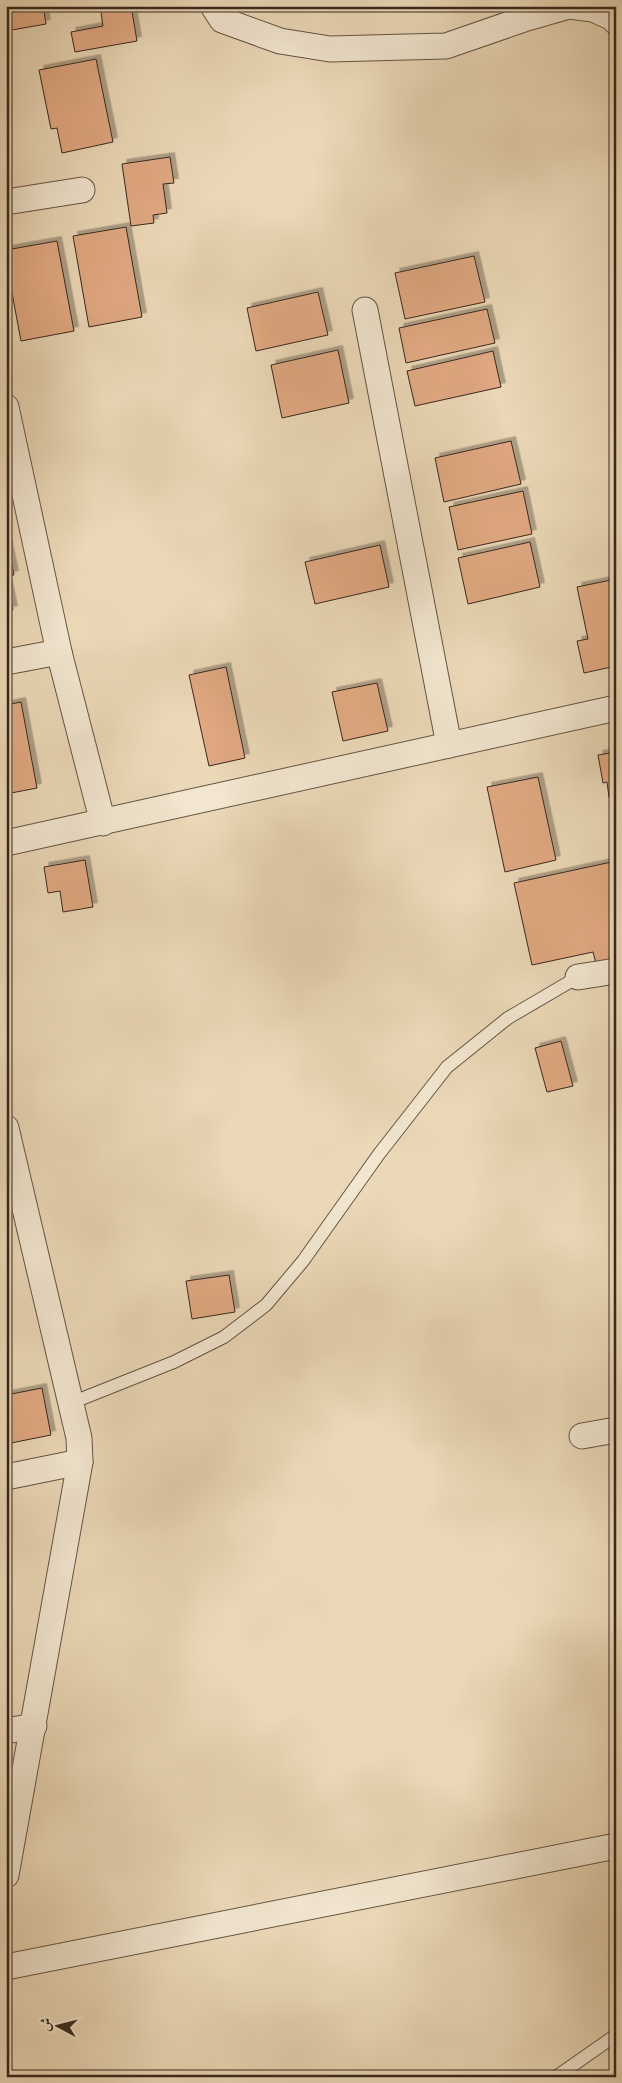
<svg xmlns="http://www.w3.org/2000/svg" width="622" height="2083" viewBox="0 0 622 2083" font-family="'EB Garamond',Amiri,serif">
	<defs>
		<filter id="shadow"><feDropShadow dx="4.5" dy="-4.5" stdDeviation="0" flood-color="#0004"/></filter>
	</defs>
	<rect width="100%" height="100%" fill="#ebd8b7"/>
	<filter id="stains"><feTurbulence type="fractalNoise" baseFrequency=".004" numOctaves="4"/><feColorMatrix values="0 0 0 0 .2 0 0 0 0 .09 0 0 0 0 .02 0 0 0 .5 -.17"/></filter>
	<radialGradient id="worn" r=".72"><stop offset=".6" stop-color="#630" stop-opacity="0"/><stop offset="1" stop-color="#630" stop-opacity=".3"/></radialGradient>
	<g fill="#e1a983" stroke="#37281e" filter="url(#shadow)">
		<polygon points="6,6 43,6 46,24 6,31"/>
		<polygon points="100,6 131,6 137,41 75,52 71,32 103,26"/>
		<polygon points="96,59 113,142 62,153 57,128 51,129 39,70"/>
		<polygon points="170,157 174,183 163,184 167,213 153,215 154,223 131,226 122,164"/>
		<polygon points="126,227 142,317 89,327 73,236"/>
		<polygon points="57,241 74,331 21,341 6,261 6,250"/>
		<polygon points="474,256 485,302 405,319 395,273"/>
		<polygon points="318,292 328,335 256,351 247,308"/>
		<polygon points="487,309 495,343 406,363 399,328"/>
		<polygon points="338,350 349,403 282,418 271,365"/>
		<polygon points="493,351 501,387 415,406 407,371"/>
		<polygon points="511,441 521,484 444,502 435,458"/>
		<polygon points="6,457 17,490 6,493"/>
		<polygon points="523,491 532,534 458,550 449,507"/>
		<polygon points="6,538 14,575 6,577"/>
		<polygon points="530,542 540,587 468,604 458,558"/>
		<polygon points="380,545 389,587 315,604 305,562"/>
		<polygon points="6,577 13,610 6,612"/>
		<polygon points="616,579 616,666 584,673 577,641 588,639 577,587"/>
		<polygon points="226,667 245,758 209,766 189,675"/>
		<polygon points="377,683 388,731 343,741 332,692"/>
		<polygon points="21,702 37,788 6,794 6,705"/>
		<polygon points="616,752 616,810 613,796 609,797 607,782 603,783 598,755"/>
		<polygon points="538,777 556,860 505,872 487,787"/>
		<polygon points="85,860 93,907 63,912 60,891 48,893 44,867"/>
		<polygon points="616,861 616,959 596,963 593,952 532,965 514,883"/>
		<polygon points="561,1041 573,1086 547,1092 535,1048"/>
		<polygon points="229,1275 235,1312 192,1319 186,1281"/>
		<polygon points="42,1388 51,1435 6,1444 6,1395"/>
		<polygon points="616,1450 616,1477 611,1451"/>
	</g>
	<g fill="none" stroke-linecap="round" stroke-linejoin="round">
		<g stroke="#645444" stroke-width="14">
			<g id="service">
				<polyline points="71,1403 174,1362 224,1337 266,1305 303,1261 379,1154 447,1067 508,1018 578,977"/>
				<polyline points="556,2077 616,2035"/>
			</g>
		</g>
		<g stroke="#645444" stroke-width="27">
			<g id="minor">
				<polyline points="213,6 222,20 280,41 330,49 446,46 527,18 569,6 593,9 613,18 616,22"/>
				<polyline points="6,202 82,190"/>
				<polyline points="365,310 449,745"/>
				<polyline points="6,407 59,652 103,823"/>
				<polyline points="6,662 59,652"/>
				<polyline points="6,843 616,708"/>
				<polyline points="578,977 616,971"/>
				<polyline points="6,1128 79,1438 80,1462 6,1875"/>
				<polyline points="582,1436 616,1430"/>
				<polyline points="6,1477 80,1462"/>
				<polyline points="6,1731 34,1726"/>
				<polyline points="6,1967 616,1846"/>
			</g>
		</g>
		<use href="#service" stroke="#f2e6d0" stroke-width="12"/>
		<use href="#minor" stroke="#f2e6d0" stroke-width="25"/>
	</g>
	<rect width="622" height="2083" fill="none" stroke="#ebd8b7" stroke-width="25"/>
	<rect x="8" y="8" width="607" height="2068" fill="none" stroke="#37281e" stroke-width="2.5"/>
	<rect x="12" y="12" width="597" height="2058" fill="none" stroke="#37281e"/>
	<g transform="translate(58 2026) rotate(277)" stroke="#f2e6d0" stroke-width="4" paint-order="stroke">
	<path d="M0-4L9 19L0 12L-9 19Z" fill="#37281e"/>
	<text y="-8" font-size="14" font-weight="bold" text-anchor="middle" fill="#37281e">ش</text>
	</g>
	<rect width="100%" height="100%" filter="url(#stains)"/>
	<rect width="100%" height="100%" fill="url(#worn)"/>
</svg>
